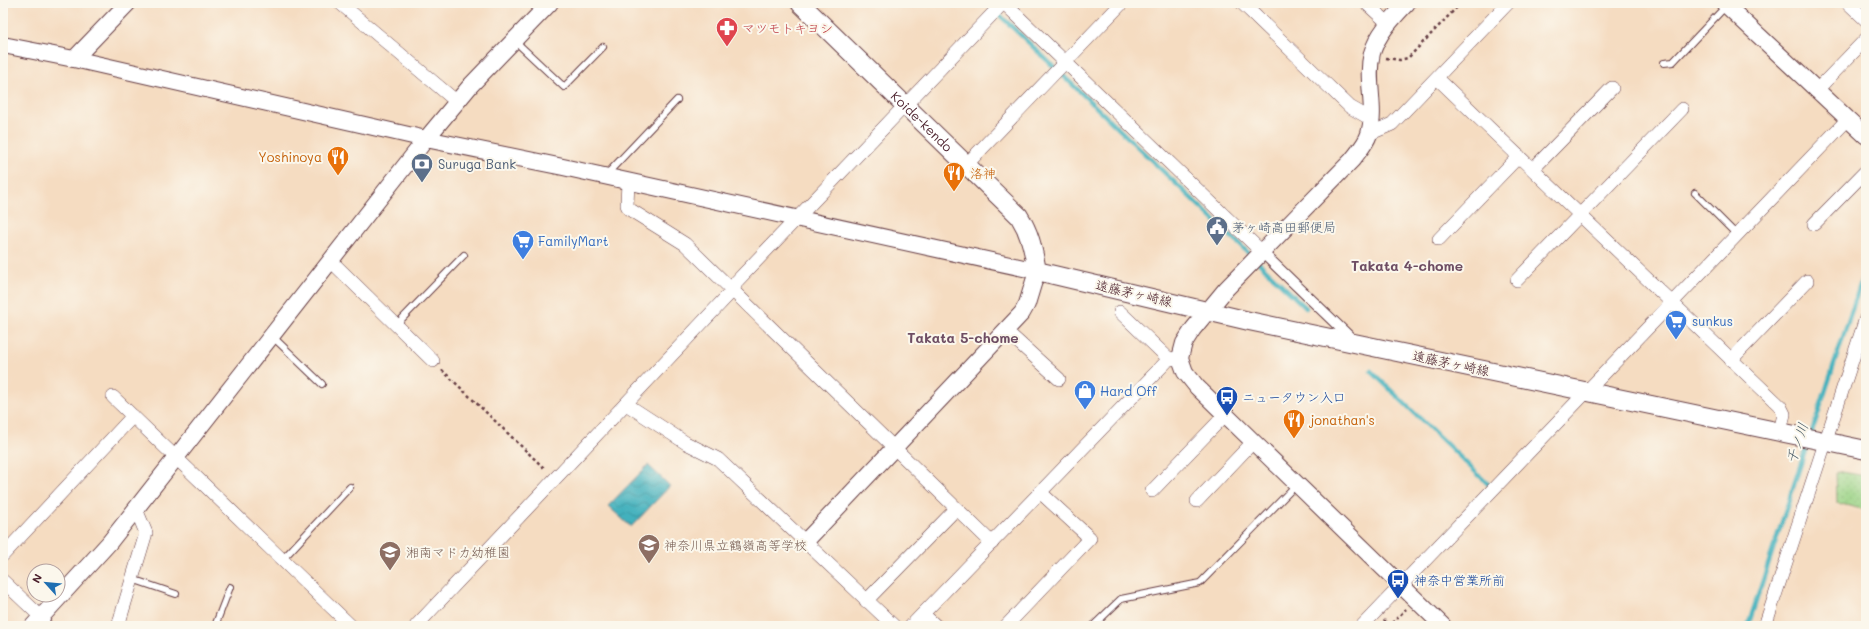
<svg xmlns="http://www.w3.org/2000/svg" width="1869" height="629" viewBox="0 0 1869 629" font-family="Mali,'Klee One',sans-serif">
	<defs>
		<pattern id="green-dots" width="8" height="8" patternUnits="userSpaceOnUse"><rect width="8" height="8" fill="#9ad385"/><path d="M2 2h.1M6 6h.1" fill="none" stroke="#86b573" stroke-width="1.8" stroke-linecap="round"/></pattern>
		<pattern id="water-waves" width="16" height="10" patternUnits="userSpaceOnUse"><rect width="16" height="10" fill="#42b1bd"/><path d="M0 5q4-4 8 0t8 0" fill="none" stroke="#398f9a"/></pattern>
	</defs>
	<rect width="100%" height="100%" fill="#fbf7ec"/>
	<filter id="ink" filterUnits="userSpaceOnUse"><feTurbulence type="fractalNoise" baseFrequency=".025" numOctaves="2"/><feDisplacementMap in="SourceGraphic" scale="8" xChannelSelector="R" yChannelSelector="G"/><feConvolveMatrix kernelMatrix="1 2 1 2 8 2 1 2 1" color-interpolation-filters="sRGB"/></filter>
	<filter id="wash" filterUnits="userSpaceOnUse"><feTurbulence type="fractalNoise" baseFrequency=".012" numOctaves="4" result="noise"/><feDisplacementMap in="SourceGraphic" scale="16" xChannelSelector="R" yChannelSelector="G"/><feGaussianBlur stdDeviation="0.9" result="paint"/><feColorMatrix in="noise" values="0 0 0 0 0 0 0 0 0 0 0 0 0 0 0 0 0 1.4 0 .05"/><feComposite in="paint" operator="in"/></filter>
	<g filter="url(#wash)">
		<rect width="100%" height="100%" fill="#f5dcc1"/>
		<polygon fill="url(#green-dots)" stroke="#727958" points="1836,471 1866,476 1866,510 1837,503"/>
		<polygon fill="url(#water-waves)" stroke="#466874" points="648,465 670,486 631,527 608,506"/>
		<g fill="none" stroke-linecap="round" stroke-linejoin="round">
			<g stroke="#42b1bd" stroke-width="4.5">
				<polyline points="987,3 1306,308"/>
				<polyline points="1371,371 1490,486"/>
				<polyline points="1811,435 1866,267"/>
				<polyline points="1748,626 1808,442"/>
			</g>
		</g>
	</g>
	<g filter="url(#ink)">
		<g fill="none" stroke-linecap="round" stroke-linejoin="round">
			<g stroke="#643b42" stroke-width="8">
				<g id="service">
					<polyline points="515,41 564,87 603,47"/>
					<polyline points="1664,63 1673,62 1726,6"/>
					<polyline points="606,175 677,100"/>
					<polyline points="1695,193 1737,235"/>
					<polyline points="396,325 464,255"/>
					<polyline points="272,336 322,384"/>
					<polyline points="282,560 350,487"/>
					<polyline points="132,579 176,594"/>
					<polyline points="42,617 50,626"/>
					<polyline points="215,626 230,587"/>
					<polyline points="1093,626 1121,599 1200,583 1296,485"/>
				</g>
			</g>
			<g stroke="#643b42" stroke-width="12">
				<polyline id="pedestrian" points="1267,257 1354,341"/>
			</g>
			<g stroke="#643b42" stroke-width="14">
				<g id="minor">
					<polyline points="340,3 457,102"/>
					<polyline points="1004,3 1262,252"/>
					<polyline points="1242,3 1350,107 1371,119"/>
					<polyline points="1366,3 1388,23"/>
					<polyline points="1848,3 1866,20"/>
					<polyline points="1437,78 1780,406 1784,414 1780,432"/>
					<polyline points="1816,91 1866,39"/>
					<polyline points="1369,134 1392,124 1508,3"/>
					<polyline points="966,165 1122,3"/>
					<polyline points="1533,169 1612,88"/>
					<polyline points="628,182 627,205 629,209 685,244 992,543"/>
					<polyline points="1814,224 1866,171"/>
					<polyline points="1439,239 1519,156"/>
					<polyline points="331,261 433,361"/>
					<polyline points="1517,280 1682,109"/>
					<polyline points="1120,312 1169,359"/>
					<polyline points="1006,331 1059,379"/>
					<polyline points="1731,360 1807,281"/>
					<polyline points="113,397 351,626"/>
					<polyline points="626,404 686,443 718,459 894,626"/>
					<polyline points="1152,491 1225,415"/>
					<polyline points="1197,501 1253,442"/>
					<polyline points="3,555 133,416"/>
					<polyline points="3,581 41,617"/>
					<polyline points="866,601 952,513"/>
					<polyline points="924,615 936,626"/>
					<polyline points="118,626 146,533 136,509"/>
					<polyline points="416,626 733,290 737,281 1003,3"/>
					<polyline points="911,626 1169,359 1180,358"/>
					<polyline points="1006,626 1090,538 1040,492"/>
					<polyline points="1362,626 1847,120"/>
					<polyline points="1765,626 1866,318"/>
				</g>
			</g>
			<g stroke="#643b42" stroke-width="18">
				<g id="tertiary">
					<path d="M1407 3C1393 18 1378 33 1372 53 1365 80 1377 108 1369 134 1366 144 1358 152 1352 160L1226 289 1193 329 1184 343 1180 358 1185 372 1197 387 1443 626"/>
					<polyline points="1724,3 1866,136"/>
					<polyline points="3,45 74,59 426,139 563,167 1037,271 1027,304 1022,313 805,542"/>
					<polyline points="74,59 128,3"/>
					<polyline points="33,626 109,543 426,139 471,85 550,3"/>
				</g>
			</g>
			<g stroke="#643b42" stroke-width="20">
				<g id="secondary">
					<path id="s1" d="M800 3 1019 216C1031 235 1033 250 1037 271L1249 321 1866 450"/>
				</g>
			</g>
			<g stroke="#643b42" stroke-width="2.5" stroke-dasharray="3 3" stroke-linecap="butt">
				<polyline points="1386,58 1400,60 1408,58 1461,3"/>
				<polyline points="442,370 545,469"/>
				<polyline points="1384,620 1389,626 1406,609"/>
			</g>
			<use href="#service" stroke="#fff" stroke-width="6"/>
			<use href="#pedestrian" stroke="#fff" stroke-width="10"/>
			<use href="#minor" stroke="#fff" stroke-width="13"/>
			<use href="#tertiary" stroke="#fff" stroke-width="16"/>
			<use href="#secondary" stroke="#fff" stroke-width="18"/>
		</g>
	</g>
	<defs>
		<g id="pharmacy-pin" transform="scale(1.15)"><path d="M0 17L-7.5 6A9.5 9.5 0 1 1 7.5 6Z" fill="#e0444e" stroke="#fbf7ec"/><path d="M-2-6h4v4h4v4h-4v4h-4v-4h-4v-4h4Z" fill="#fff"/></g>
		<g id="restaurant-pin" transform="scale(1.15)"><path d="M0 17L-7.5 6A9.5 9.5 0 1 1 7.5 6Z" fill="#e8710a" stroke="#fbf7ec"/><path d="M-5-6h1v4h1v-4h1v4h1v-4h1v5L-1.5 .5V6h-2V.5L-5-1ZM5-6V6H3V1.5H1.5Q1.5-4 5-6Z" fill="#fff"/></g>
		<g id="bank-pin" transform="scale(1.15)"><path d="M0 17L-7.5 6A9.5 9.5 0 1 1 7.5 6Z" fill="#5c6f8a" stroke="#fbf7ec"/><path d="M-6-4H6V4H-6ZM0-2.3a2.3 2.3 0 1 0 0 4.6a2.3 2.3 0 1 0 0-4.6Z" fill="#fff"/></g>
		<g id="civic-pin" transform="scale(1.15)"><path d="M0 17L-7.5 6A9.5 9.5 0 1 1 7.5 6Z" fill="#5c6f8a" stroke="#fbf7ec"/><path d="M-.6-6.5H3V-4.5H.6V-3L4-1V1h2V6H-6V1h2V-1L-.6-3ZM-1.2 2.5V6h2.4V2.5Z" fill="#fff"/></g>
		<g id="supermarket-pin" transform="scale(1.15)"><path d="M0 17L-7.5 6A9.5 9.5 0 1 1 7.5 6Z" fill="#3f7fe0" stroke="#fbf7ec"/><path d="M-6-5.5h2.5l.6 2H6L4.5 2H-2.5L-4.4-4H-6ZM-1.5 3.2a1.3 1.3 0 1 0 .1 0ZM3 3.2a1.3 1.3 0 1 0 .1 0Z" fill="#fff"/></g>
		<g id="shop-pin" transform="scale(1.15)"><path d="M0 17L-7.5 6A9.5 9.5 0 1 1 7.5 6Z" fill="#3f7fe0" stroke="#fbf7ec"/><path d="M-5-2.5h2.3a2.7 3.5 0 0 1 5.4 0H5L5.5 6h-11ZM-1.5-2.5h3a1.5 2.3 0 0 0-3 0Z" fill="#fff"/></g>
		<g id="bus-pin" transform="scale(1.15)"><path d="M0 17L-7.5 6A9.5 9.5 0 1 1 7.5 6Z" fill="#1a4fb4" stroke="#fbf7ec"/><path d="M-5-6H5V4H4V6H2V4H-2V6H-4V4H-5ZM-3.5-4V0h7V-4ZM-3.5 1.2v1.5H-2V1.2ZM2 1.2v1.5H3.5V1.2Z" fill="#fff"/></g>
		<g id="school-pin" transform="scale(1.15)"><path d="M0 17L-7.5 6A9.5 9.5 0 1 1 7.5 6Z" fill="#8d6e63" stroke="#fbf7ec"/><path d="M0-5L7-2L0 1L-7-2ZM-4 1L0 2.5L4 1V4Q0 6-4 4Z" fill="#fff"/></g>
	</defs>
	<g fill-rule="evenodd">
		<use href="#pharmacy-pin" x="727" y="28"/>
		<use href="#restaurant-pin" x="338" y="157"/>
		<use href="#bank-pin" x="422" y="164"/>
		<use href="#restaurant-pin" x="954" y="173"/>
		<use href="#civic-pin" x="1217" y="227"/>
		<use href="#supermarket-pin" x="523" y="241"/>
		<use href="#supermarket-pin" x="1676" y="321"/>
		<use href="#shop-pin" x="1085" y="391"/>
		<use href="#bus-pin" x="1227" y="397"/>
		<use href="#restaurant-pin" x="1294" y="420"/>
		<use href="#school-pin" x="649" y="545"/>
		<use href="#school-pin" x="390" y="552"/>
		<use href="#bus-pin" x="1398" y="580"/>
	</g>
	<g text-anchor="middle" stroke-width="4" stroke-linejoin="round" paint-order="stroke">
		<g font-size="13" fill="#be3a42" stroke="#fbf7ec" text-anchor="start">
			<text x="742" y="33">マツモトキヨシ</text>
		</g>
		<g font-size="13" fill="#4a1f2b" stroke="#fbf7ec">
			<text dy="5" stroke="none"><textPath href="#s1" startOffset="170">Koide-kendo</textPath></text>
			<text transform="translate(1134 293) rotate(13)" y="5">遠藤茅ヶ崎線</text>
			<text transform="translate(1451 363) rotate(12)" y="5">遠藤茅ヶ崎線</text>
		</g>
		<g font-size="13" fill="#c56008" stroke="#fbf7ec" text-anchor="start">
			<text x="322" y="162" text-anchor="end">Yoshinoya</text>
			<text x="970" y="178">洛神</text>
			<text x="1310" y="425">jonathan's</text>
		</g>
		<g font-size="13" fill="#4e5e75" stroke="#fbf7ec" text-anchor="start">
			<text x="438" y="169">Suruga Bank</text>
			<text x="1232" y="232">茅ヶ崎高田郵便局</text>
		</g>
		<g font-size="13" fill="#366cbe" stroke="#fbf7ec" text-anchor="start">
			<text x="538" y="246">FamilyMart</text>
			<text x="1692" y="326">sunkus</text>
			<text x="1100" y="396">Hard Off</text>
		</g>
		<g font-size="13" fill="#164399" stroke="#fbf7ec" text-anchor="start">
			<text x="1242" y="402">ニュータウン入口</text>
			<text x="1414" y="585">神奈中営業所前</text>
		</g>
		<g font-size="13" fill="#785e54" stroke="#fbf7ec" text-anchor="start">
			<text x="664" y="550">神奈川県立鶴嶺高等学校</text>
			<text x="406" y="557">湘南マドカ幼稚園</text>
		</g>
		<g font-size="14" font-weight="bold" fill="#6e4d63" stroke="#fbf7ec">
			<text x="1407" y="271">Takata 4-chome</text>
			<text x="963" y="343">Takata 5-chome</text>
		</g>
		<g font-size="14" font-style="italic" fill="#475965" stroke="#fbf7ec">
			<text transform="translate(1797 443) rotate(-72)" y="5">千ノ川</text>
		</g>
	</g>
	<rect width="1869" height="629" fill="none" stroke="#fbf7ec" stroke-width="16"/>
	<g transform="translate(46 583) rotate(297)"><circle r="19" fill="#fbf7ec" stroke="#b4a19f"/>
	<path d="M0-3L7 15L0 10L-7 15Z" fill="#1f6fb2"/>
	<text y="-6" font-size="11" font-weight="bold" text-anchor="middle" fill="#4a1f2b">N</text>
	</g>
</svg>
